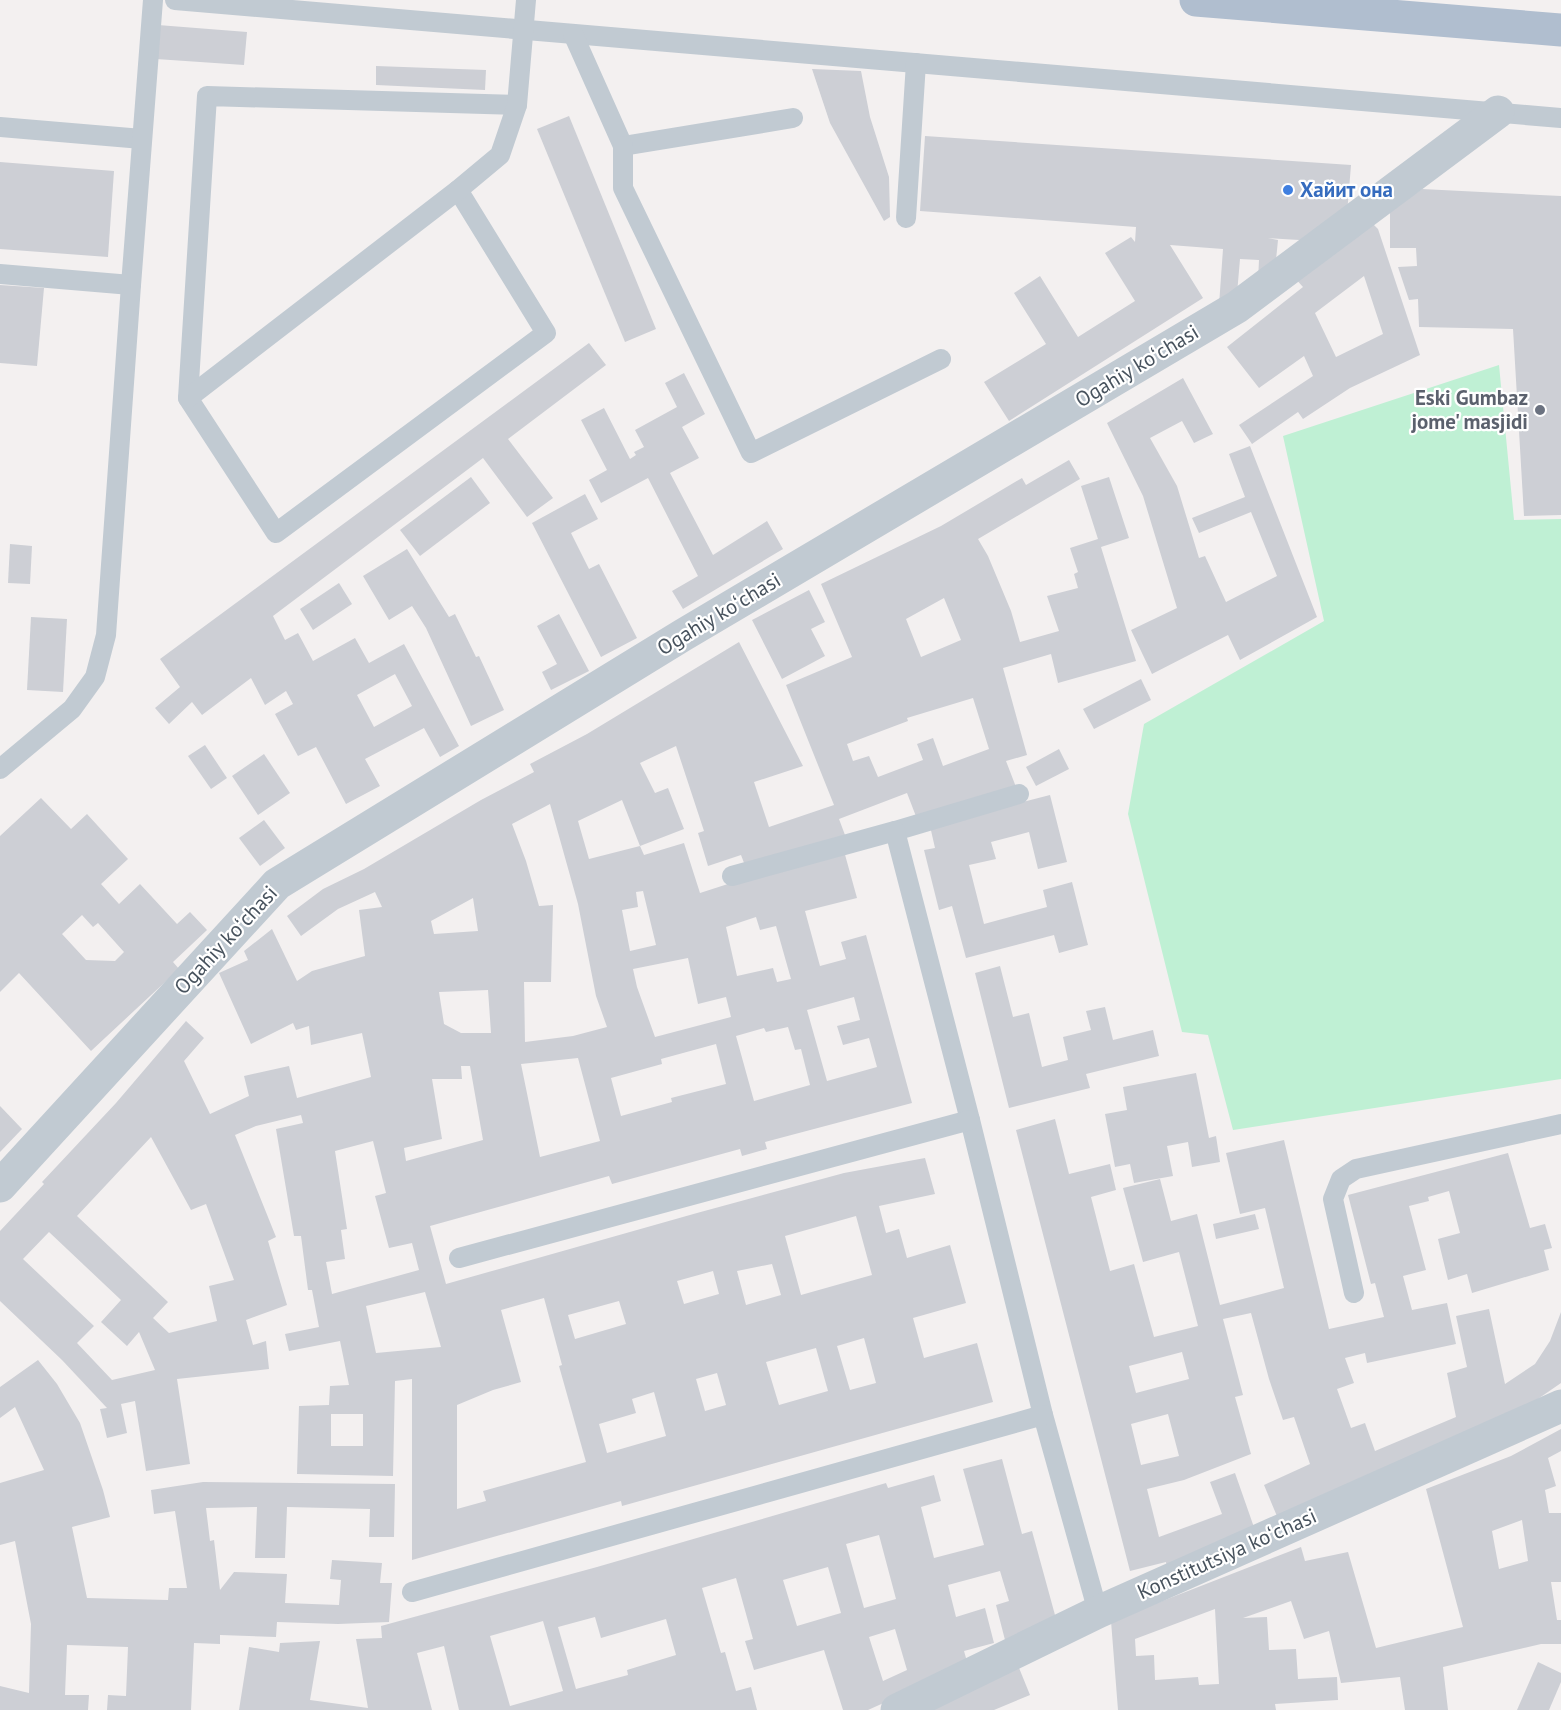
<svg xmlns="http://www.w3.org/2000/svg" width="1561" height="1710" viewBox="0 0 1561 1710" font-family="'PT Sans',sans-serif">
	<rect width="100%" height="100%" fill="#f3f0f0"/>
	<polygon fill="#bff0d4" points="1499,365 1514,520 1561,519 1561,1079 1233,1130 1208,1035 1182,1032 1128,814 1144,724 1324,621 1283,436"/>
	<g fill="#cdcfd5" fill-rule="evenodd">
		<polygon points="158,25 247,32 244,65 156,59"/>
		<polygon points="376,66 486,70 485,90 376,85"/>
		<polygon points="812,69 861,71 870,117 889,177 890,217 884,221 830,123"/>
		<polygon points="569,116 656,329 625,342 537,129"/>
		<polygon points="925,136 1351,165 1347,214 1316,241 1268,238 1278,240 1275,270 1258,281 1259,260 1240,259 1237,294 1219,305 1223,249 1170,245 1203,298 1009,421 984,382 1046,344 1014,293 1040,276 1078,337 1135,301 1105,253 1131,237 1135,242 1136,227 920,211"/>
		<polygon points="0,162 114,171 108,257 0,249"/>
		<polygon points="1422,189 1561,196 1561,515 1524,516 1513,329 1419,327 1418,299 1409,300 1398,267 1417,266 1416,248 1390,248 1390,211"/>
		<path d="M1367 218 1378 229 1420 355 1350 388 1303 419 1298 412 1252 444 1239 425 1313 376 1304 356 1259 388 1227 347 1303 287 1293 276ZM1364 276 1383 334 1336 357 1315 313Z"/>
		<polygon points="0,285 44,288 37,366 0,363"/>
		<path d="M589 343 606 365 508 439 553 498 527 517 483 458 273 616 285 640 298 633 313 661 355 638 369 663 404 644 459 746 440 757 424 728 365 759 380 786 346 804 316 747 298 756 275 714 293 704 286 691 265 705 251 678 202 715 192 702 169 724 155 708 180 687 160 659ZM395 674 412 706 374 727 357 695Z"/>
		<polygon points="684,373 705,414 682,427 699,458 670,473 713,555 767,521 783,549 683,609 672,591 698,576 648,478 601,503 589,480 607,470 581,420 604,408 630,459 636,455 634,452 644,447 635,430 677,407 665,383"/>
		<polygon points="1183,378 1213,434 1194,443 1182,421 1150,438 1177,486 1199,558 1205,556 1226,602 1277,576 1251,512 1199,533 1192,518 1245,497 1229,454 1250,446 1317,617 1240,660 1228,635 1152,674 1131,630 1177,608 1143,496 1107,423"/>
		<path d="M1069 460 1080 479 978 539 988 556 1011 611 1020 642 1059 631 1047 596 1078 588 1074 574 1078 572 1070 548 1098 539 1081 486 1109 477 1129 538 1101 547 1136 661 1058 683 1051 654 1003 668 1027 755 1006 761 1016 787 917 819 907 793 839 819 845 835 746 868 741 855 708 866 698 833 704 831 676 746 640 763 655 793 668 788 684 829 640 846 644 855 684 843 700 893 762 873 844 851 857 898 805 911 820 966 846 959 841 942 866 935 912 1103 765 1142 767 1149 742 1156 740 1149 612 1184 609 1176 430 1226 446 1284 697 1213 844 1173 925 1158 935 1194 879 1206 886 1233 899 1229 907 1258 950 1245 966 1303 913 1318 924 1358 977 1343 993 1402 622 1506 621 1501 412 1560V1379L395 1381 393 1476 297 1474 299 1406 329 1405 330 1386 349 1385 340 1341 289 1351 285 1334 319 1327 312 1290H308L301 1236H294L276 1129 303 1123 301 1115 256 1126 235 1135 276 1237 268 1241 287 1305 246 1320 253 1345 266 1341 269 1369 177 1379 190 1464 146 1471 135 1401 121 1404 127 1433 107 1438 100 1409 107 1408 62 1360 0 1301V1231L44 1184 42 1182 116 1103 186 1021 204 1038 184 1061 210 1114 249 1096 244 1076 289 1066 297 1098 371 1077 362 1033 311 1045 309 1026 296 1030 293 1023 251 1044 219 973 248 960 244 951 272 929 297 981 312 971 365 956 359 910 382 907 375 892 338 909 301 936 287 916 323 889 364 869 481 800 534 772 530 764 587 734 739 642 803 766 754 782 769 827 834 805 786 685 852 657 821 584 941 526 1022 478 1026 485ZM944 598 961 640 921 657 906 619ZM973 698 989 749 943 766 933 738 917 744 923 760 878 777 869 756 853 761 847 744 908 721 907 718ZM622 800 640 846 589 859 578 821ZM550 804 578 904 596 996 607 1027 573 1036 525 1042 524 982H551L553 905 539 906 526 861 512 824ZM643 891 656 945 630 951 622 910 638 907 636 892ZM473 898 478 931 434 934 431 921ZM756 917 760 930 776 926 791 979 777 982 773 968 737 976 726 927ZM688 958 698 1004 726 997 731 1017 655 1037 637 987 633 969ZM488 990 491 1033H461L444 1024 439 992ZM854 997 860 1020 837 1026 843 1045 869 1038 877 1067 827 1081 807 1010ZM788 1027 795 1050 801 1049 810 1085 754 1101 736 1036 764 1028 766 1032ZM716 1044 726 1084 671 1098 672 1102 621 1116 611 1078 662 1064 661 1059ZM578 1058 600 1141 540 1157 521 1064ZM461 1066H470L483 1140 406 1161 404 1148 442 1139 432 1079H462ZM151 1137 191 1210 206 1204 234 1280 209 1286 217 1321 169 1333 153 1318 168 1302 77 1216ZM373 1141 386 1193 375 1196 389 1248 412 1243 419 1270 332 1294 326 1262 345 1259 341 1230 347 1229 335 1151ZM856 1216 872 1275 801 1295 785 1236ZM49 1232 121 1300 101 1322 127 1346 139 1332 155 1370 112 1380 77 1343 94 1326 23 1259ZM772 1264 781 1295 746 1305 737 1271ZM713 1271 719 1294 684 1304 677 1281ZM425 1292 441 1347 376 1353 366 1306ZM544 1298 562 1365 559 1366 586 1462 483 1491 486 1501 457 1509V1405L493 1390 521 1382 501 1310ZM619 1301 626 1324 575 1339 568 1315ZM864 1338 876 1383 850 1390 837 1346ZM816 1348 828 1391 779 1405 766 1362ZM717 1373 726 1405 705 1411 696 1379ZM654 1392 666 1436 607 1453 599 1424 636 1413 632 1399ZM331 1414H363V1446H331Z"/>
		<polygon points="471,477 490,503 420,556 400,530"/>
		<polygon points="585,494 598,519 571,533 589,569 599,564 637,638 601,657 532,523"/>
		<polygon points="10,544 32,546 30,584 8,583"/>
		<polygon points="407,549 449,617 455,614 476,657 479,656 504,710 471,726 426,628 412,606 389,620 363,576"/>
		<polygon points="339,583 352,604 313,630 300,609"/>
		<polygon points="809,590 825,622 811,629 825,656 782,679 752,620"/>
		<polygon points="559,614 589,671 551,690 542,672 557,664 537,626"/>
		<polygon points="31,617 67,619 63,692 27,690"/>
		<polygon points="1141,679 1151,700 1094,729 1083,709"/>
		<polygon points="205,745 227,778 211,789 188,756"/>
		<polygon points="1059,749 1069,769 1036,786 1026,767"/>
		<polygon points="264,754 290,793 258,815 232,776"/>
		<polygon points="1050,795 1067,862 1038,869 1029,832 991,842 996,859 969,865 984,924 1047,907 1043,890 1072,882 1088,945 1059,953 1054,935 966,958 952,906 939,910 924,850 935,848 930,826"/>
		<path d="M41 798 71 829 87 814 128 859 101 884 119 904 140 884 177 924 190 912 207 930 173 962 179 969 91 1051 19 973 0 992V836ZM82 915 93 927 98 923 124 952 115 961 86 960 62 934Z"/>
		<polygon points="264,820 285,848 260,866 239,838"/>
		<polygon points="1000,966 1013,1017 1029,1013 1042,1067 1068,1060 1063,1037 1091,1030 1086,1011 1105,1007 1113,1040 1153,1030 1159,1056 1086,1074 1090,1088 1009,1108 975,973"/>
		<polygon points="1196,1073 1209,1138 1216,1136 1220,1162 1192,1167 1188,1142 1167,1146 1173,1176 1134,1183 1130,1164 1115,1167 1105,1114 1127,1110 1123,1087"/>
		<polygon points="0,1106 22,1129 0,1152"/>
		<path d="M1055 1119 1069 1174 1110 1164 1116 1190 1091 1197 1110 1271 1134 1264 1154 1337 1198 1326 1179 1252 1143 1262 1123 1188 1160 1179 1171 1221 1197 1214 1220 1305 1284 1288 1265 1208 1240 1214 1226 1153 1284 1140 1329 1329 1384 1317 1375 1283 1371 1284 1348 1195 1508 1153 1530 1228 1545 1224 1552 1248 1544 1250 1549 1270 1472 1293 1467 1274 1448 1280 1438 1239 1460 1233 1449 1191 1428 1197 1429 1201 1409 1206 1426 1270 1403 1276 1412 1310 1447 1303 1456 1344 1367 1363 1365 1353 1345 1358 1354 1383 1337 1389 1351 1428 1365 1423 1375 1451 1456 1417 1447 1373 1467 1367 1456 1316 1489 1309 1505 1384 1535 1364 1550 1341 1561 1312V1383L1513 1416 1279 1521 1264 1485 1310 1464 1294 1417 1283 1420 1269 1379 1251 1313 1223 1319 1243 1395 1235 1397 1251 1454 1184 1480 1147 1489 1159 1537 1222 1514 1210 1482 1235 1473 1256 1533 1167 1569 1166 1562 1130 1571 1016 1130ZM1182 1352 1189 1379 1136 1393 1129 1366ZM1168 1414 1179 1456 1141 1465 1131 1424Z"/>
		<polygon points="1255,1214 1259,1229 1216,1239 1213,1224"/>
		<polygon points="38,1360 57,1384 80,1423 103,1490 110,1517 72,1527 87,1598 168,1600 169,1588 187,1588 175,1511 154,1514 151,1490 203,1482 395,1484 394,1537 369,1537 370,1509 287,1507 285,1558 255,1558 257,1507 206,1508 210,1541 214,1540 220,1590 234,1572 287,1574 285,1603 339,1605 341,1580 330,1579 332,1560 382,1563 380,1583 392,1583 389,1622 338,1624 277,1622 276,1637 220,1635 220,1644 194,1643 191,1710 107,1710 108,1695 126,1696 128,1647 67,1645 65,1695 89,1695 88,1710 0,1710 0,1686 29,1693 31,1624 15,1541 0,1545 0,1483 44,1470 15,1407 0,1418 0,1387"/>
		<path d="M1561 1429V1451L1548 1458 1556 1486 1545 1490 1549 1513H1561V1582H1551L1557 1620H1561V1644H1541L1443 1667 1448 1710H1405L1400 1677 1341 1683 1329 1631 1304 1639 1291 1601 1243 1618 1267 1617 1269 1650 1296 1649 1298 1679 1337 1677 1338 1700 1275 1704 1276 1710H1118L1111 1621 1301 1547 1305 1561 1348 1552 1376 1648 1463 1627 1426 1489 1511 1456ZM1522 1520 1528 1561 1499 1569 1492 1531ZM1215 1609 1219 1684 1199 1685 1198 1677 1155 1680 1154 1655 1136 1656 1135 1639Z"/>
		<path d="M1002 1459 1022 1534 1032 1531 1058 1626 1005 1640 996 1605 1009 1601 1000 1571 948 1585 956 1617 985 1608 994 1643 964 1651 968 1665 868 1710H843L824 1650 754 1670 745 1641 753 1639 736 1578 702 1588 721 1653 725 1652 736 1691 751 1687 757 1710H459L444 1646 417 1653 432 1710H239L249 1647 279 1652 280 1643 320 1641 310 1700 368 1708 356 1639 382 1638 381 1626 597 1567 886 1483 888 1488 934 1475 941 1501 921 1507 934 1558 984 1545 963 1469ZM879 1535 896 1599 864 1608 846 1544ZM828 1567 841 1613 797 1626 783 1580ZM595 1617 601 1638 666 1619 676 1655 627 1670 628 1675 576 1689 558 1627ZM543 1621 563 1691 510 1706 490 1636ZM895 1629 907 1670 883 1681 869 1637Z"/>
		<polygon points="1538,1662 1561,1673 1561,1682 1549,1710 1517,1710"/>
		<polygon points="1017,1663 1030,1695 994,1710 930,1710"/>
	</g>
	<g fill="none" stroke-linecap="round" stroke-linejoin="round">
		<g stroke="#c1cad2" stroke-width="20">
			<polyline points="175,0 1561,118"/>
			<polyline points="573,34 623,146 793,118"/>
			<polyline points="0,127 142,139"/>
			<polyline points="623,146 623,188 751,453 941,359"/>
			<polyline points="458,190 546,333 276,533 188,398 207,96 517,105"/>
			<polyline points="906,218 916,63"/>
			<polyline points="0,274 131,285"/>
			<polyline points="188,398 458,190 500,155 517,105 526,0"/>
			<polyline points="0,769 72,709 95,677 106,635 131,285 153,0"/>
			<polyline points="895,831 1019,794"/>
			<polyline points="732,876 895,831 970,1120 1043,1415 1098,1612"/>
			<polyline points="459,1258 970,1120"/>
			<polyline points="1354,1293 1333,1199 1341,1179 1356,1169 1561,1124"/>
			<polyline points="412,1592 1043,1415"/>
		</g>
		<g stroke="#c1cad2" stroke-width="33">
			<polyline points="0,1186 277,884 683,635 1237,307 1498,112"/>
			<polyline points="897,1710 1098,1612 1561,1406"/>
		</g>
		<polyline stroke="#b0becf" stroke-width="33" points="1196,0 1561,30"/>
	</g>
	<circle fill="#3f7fe0" stroke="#fff" stroke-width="2" cx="1288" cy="190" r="6"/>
	<circle fill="#6b7280" stroke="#fff" stroke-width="2" cx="1540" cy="410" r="6"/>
	<g text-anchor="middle" stroke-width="4.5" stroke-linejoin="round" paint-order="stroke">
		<g font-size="21" font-weight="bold" fill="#366cbe" stroke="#fff" text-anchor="start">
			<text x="1300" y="197">Хайит она</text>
		</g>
		<g font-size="21" fill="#48535e" stroke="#fff">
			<text transform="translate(1137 366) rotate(-31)" y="7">Ogahiy koʻchasi</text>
			<text transform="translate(719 614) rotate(-31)" y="7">Ogahiy koʻchasi</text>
			<text transform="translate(226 940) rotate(-47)" y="7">Ogahiy koʻchasi</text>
			<text transform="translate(1227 1554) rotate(-24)" y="7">Konstitutsiya koʻchasi</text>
		</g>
		<g font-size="21" font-weight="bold" fill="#5b616d" stroke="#fff" text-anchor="end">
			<text x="1528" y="405">Eski Gumbaz<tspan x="1528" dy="24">jome' masjidi</tspan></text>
		</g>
	</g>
</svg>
